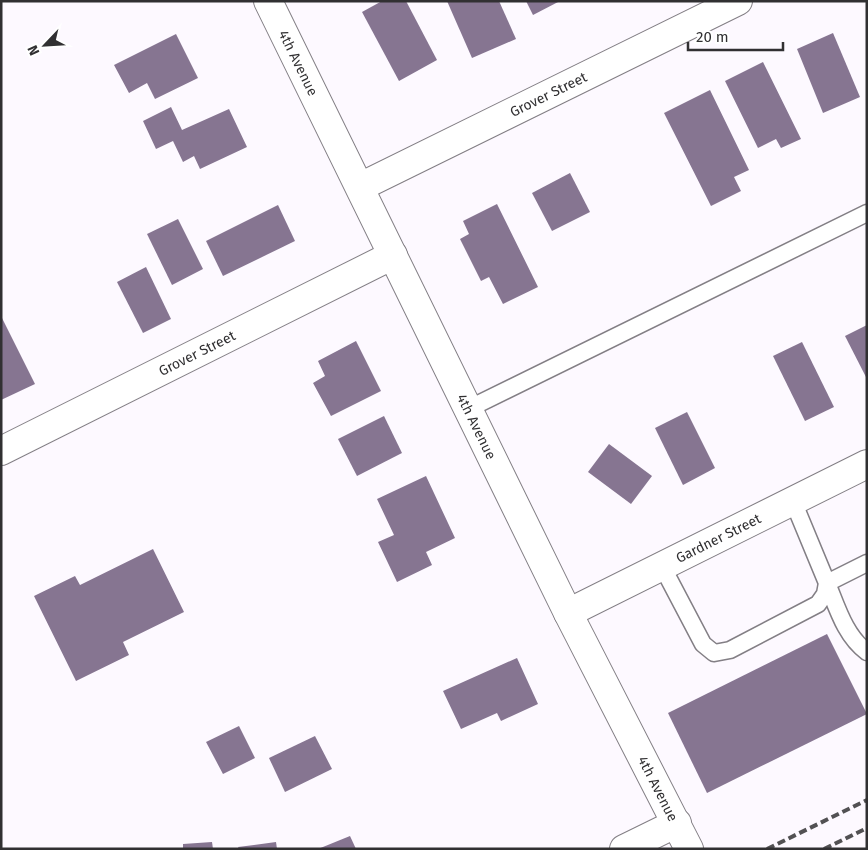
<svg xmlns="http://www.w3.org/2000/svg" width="868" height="850" viewBox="0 0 868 850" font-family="'Fira Sans',sans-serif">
	<rect width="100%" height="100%" fill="#fdf9ff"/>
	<g fill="#867591">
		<polygon points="382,1 406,1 437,60 399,81 362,12"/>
		<polygon points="447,1 499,1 516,39 472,58"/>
		<polygon points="526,1 560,1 533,15"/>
		<polygon points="833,33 860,97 823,113 797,49"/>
		<polygon points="176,34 198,78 155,99 147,83 129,93 114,65"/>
		<polygon points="763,62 801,139 781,148 776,139 758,148 725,81"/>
		<polygon points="710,90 749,170 734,177 741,191 711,206 664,113"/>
		<polygon points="171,107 182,130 229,109 247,147 200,169 194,156 183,162 173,141 156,149 143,121"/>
		<polygon points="570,173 590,212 552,231 532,193"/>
		<polygon points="497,204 538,287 503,304 489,277 481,281 460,239 469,234 463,221"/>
		<polygon points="278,205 295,241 223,276 206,241"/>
		<polygon points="178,219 203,269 172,285 147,234"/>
		<polygon points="146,267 171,319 143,333 117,282"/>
		<polygon points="1,316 35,384 1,400"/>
		<polygon points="867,325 867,379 845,336"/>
		<polygon points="356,341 381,391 331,416 313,383 325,376 318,361"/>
		<polygon points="802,342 834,407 805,421 773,356"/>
		<polygon points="687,412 715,468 683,485 655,428"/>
		<polygon points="384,416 402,453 357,476 338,439"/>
		<polygon points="609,444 652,476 631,504 588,472"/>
		<polygon points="426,476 455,538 426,552 432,565 397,582 378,542 394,535 377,499"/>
		<polygon points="153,549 184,612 123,642 129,655 76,681 34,596 75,576 80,585"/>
		<polygon points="827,634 867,714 707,793 668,713"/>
		<polygon points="517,658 538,704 501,721 497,713 461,729 443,691"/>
		<polygon points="239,726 255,758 223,774 206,742"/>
		<polygon points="315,736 332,769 285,792 269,758"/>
		<polygon points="350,836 356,849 318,849"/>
		<polygon points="212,842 213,849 183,849 183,844"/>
		<polygon points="276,842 277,849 239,849 238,847"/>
	</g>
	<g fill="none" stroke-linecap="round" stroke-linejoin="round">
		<g stroke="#837f85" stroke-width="19">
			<g id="service">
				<polyline points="468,409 867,213"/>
				<path d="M867 563 827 583C837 607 845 636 867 652"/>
				<polyline points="662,566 703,644 714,653 730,650 818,604 825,594 827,583 793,501"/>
			</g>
		</g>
		<g stroke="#837f85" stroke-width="30">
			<g id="minor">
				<path id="s1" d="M360 187 738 1"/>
				<path id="s2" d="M1 451 393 255"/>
				<path id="s3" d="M568 613 867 464"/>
				<polyline points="624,849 677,823"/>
			</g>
		</g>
		<g stroke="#837f85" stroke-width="30">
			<g id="tertiary">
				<path id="s4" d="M268 1 568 613 689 849"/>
			</g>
		</g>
		<use href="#service" stroke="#fff" stroke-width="16"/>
		<use href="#minor" stroke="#fff" stroke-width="28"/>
		<use href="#tertiary" stroke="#fff" stroke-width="28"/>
		<g stroke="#525153" stroke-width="4" stroke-dasharray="8 4" stroke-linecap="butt">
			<polyline points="767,849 867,800"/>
			<polyline points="824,849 867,828"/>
		</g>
	</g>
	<g text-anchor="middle" stroke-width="4" stroke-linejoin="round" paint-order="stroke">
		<g font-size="14" fill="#313032" stroke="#fff">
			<text dy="5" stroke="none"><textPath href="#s4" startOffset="69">4th Avenue</textPath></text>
			<text dy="5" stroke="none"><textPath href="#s1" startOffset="210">Grover Street</textPath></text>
			<text dy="5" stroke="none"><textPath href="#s2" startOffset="219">Grover Street</textPath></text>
			<text dy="5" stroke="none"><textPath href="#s4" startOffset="474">4th Avenue</textPath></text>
			<text dy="5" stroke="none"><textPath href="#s3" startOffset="168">Gardner Street</textPath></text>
			<text dy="5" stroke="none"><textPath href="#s4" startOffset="879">4th Avenue</textPath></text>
		</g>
	</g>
	<rect width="868" height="850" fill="none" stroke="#313032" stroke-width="5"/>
	<g transform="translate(45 45) rotate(245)" stroke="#ffffff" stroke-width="4" paint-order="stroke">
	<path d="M0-4L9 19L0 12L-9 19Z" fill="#313032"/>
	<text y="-8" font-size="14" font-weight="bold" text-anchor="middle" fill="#313032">N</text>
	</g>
	<path d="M688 42v8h95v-8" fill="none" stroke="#313032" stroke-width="2.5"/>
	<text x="696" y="42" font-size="15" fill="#313032" stroke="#ffffff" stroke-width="4" paint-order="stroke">20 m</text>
</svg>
